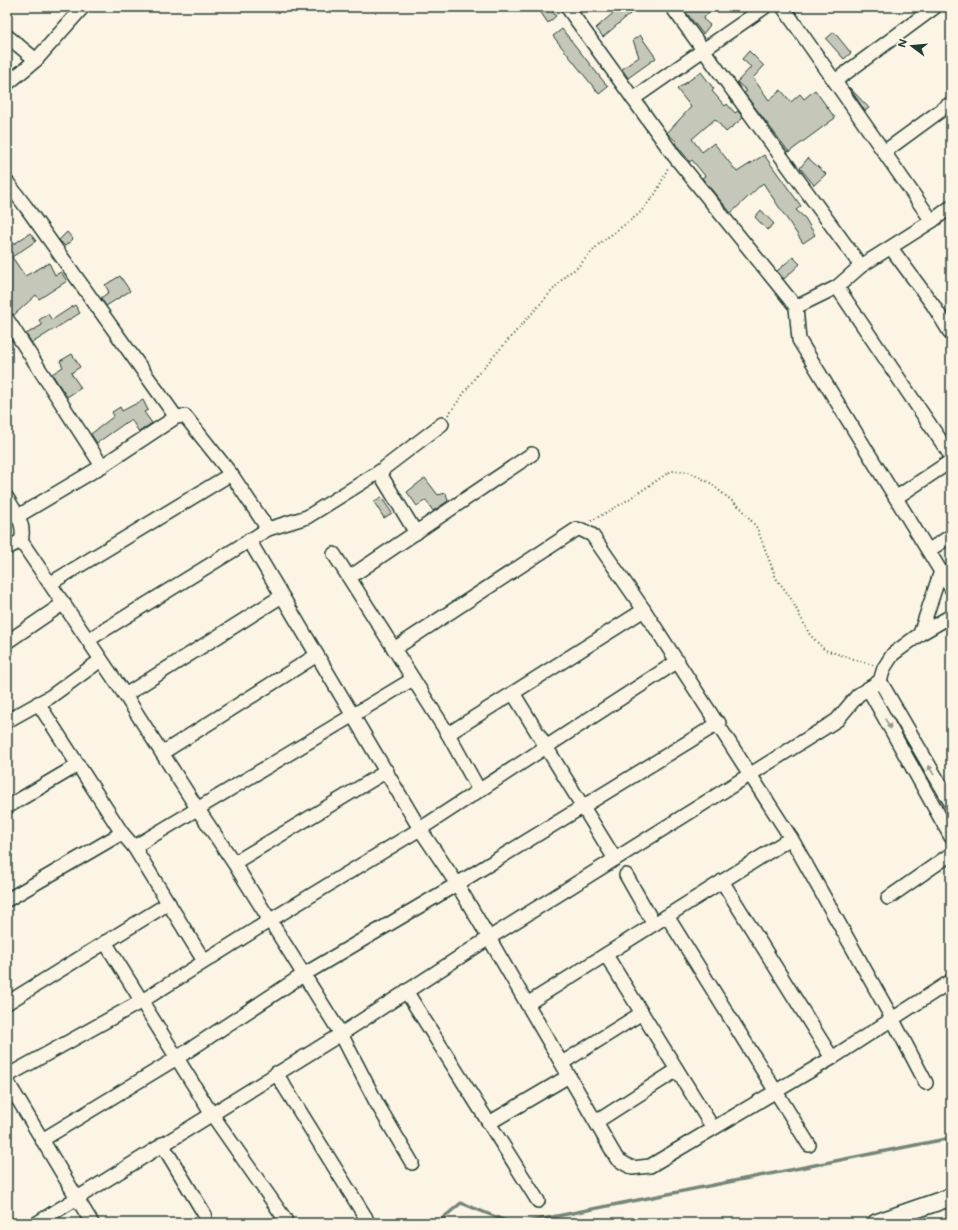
<svg xmlns="http://www.w3.org/2000/svg" width="958" height="1230" viewBox="0 0 958 1230" font-family="Mali,sans-serif">
	<rect width="100%" height="100%" fill="#fcf5e5"/>
	<filter id="ink" filterUnits="userSpaceOnUse"><feTurbulence type="fractalNoise" baseFrequency=".025" numOctaves="2"/><feDisplacementMap in="SourceGraphic" scale="8" xChannelSelector="R" yChannelSelector="G"/><feConvolveMatrix kernelMatrix="1 2 1 2 8 2 1 2 1" color-interpolation-filters="sRGB"/></filter>
	<g filter="url(#ink)">
		<g fill="none" stroke-linecap="round" stroke-linejoin="round">
			<g stroke="#758479" stroke-width="3.5">
				<polyline points="437,1223 461,1203 511,1223"/>
				<polyline points="522,1223 951,1138"/>
			</g>
		</g>
		<g fill="#c5c7b9" stroke="#1f3d34">
			<polygon points="537,7 548,7 556,16 548,23"/>
			<polygon points="620,7 638,7 603,37 596,28"/>
			<polygon points="682,7 713,7 703,19 710,25 703,34"/>
			<polygon points="562,29 608,87 599,94 553,36"/>
			<polygon points="834,32 851,53 844,59 826,39"/>
			<polygon points="640,35 656,58 628,78 622,69 639,57 633,40"/>
			<polygon points="749,51 764,66 753,78 769,100 781,90 791,102 800,94 804,99 815,90 835,118 789,152 744,93 747,91 737,82 751,67 742,59"/>
			<polygon points="701,72 714,89 712,91 725,106 727,104 735,113 738,111 743,118 726,132 715,119 692,139 702,152 714,143 737,172 764,155 801,206 796,210 805,218 815,235 803,243 763,183 731,213 702,178 705,176 692,160 690,162 675,143 677,142 667,133 691,107 677,89"/>
			<polygon points="849,87 869,108 865,111"/>
			<polygon points="808,158 826,174 814,185 800,168"/>
			<polygon points="761,210 774,224 767,230 755,217"/>
			<polygon points="7,232 14,244 30,233 36,241 12,257 25,276 49,263 55,275 61,272 67,281 39,299 36,295 14,315 7,311"/>
			<polygon points="67,232 73,239 65,246 59,240"/>
			<polygon points="793,257 800,264 784,279 777,271"/>
			<polygon points="120,276 130,291 106,306 101,298 109,292 105,285"/>
			<polygon points="75,305 80,313 32,343 26,334 42,325 39,320 48,314 52,320"/>
			<polygon points="72,354 80,367 71,373 81,388 67,397 52,374 63,367 60,361"/>
			<polygon points="143,400 148,410 144,412 152,423 139,432 131,419 97,443 91,434 114,416 112,412 120,407 122,411"/>
			<polygon points="425,478 438,495 446,493 448,501 433,511 426,500 417,506 407,492"/>
			<polygon points="381,497 392,513 384,518 374,502"/>
		</g>
		<g fill="none" stroke-linecap="round" stroke-linejoin="round">
			<g stroke="#1f3d34" stroke-width="16">
				<g id="minor">
					<polyline points="567,7 675,157 796,307 799,340 951,588"/>
					<polyline points="672,7 861,266"/>
					<polyline points="783,7 932,221"/>
					<polyline points="7,36 36,60"/>
					<polyline points="835,81 935,7"/>
					<polyline points="7,84 36,60 83,7"/>
					<polyline points="633,99 765,7"/>
					<polyline points="884,152 951,103"/>
					<polyline points="7,182 26,207 176,417"/>
					<polyline points="891,248 933,305 951,334"/>
					<polyline points="837,287 951,456"/>
					<polyline points="796,307 837,287 861,266 932,221 951,207"/>
					<polyline points="7,319 102,466"/>
					<polyline points="379,472 416,533"/>
					<polyline points="897,497 951,461"/>
					<path d="M7 498C15 512 26 524 21 541L125 695 197 808 234 863 341 1034 376 1102 412 1163"/>
					<polyline points="18,516 102,466 176,417 185,416 231,474 51,583"/>
					<polyline points="268,529 307,517 379,472 442,424"/>
					<polyline points="249,540 420,829 457,884 489,938 617,1159 632,1168 650,1166 832,1058 951,981"/>
					<polyline points="7,548 21,541"/>
					<polyline points="929,550 951,536"/>
					<polyline points="334,554 448,734 479,790"/>
					<polyline points="350,577 532,454"/>
					<polyline points="644,610 791,838 893,1020 926,1083"/>
					<polyline points="920,634 941,571"/>
					<polyline points="88,640 268,529 231,474"/>
					<polyline points="7,642 64,603"/>
					<polyline points="394,649 577,529 582,530 592,535 644,610 448,734"/>
					<polyline points="880,681 951,803"/>
					<polyline points="869,690 951,837"/>
					<polyline points="513,693 615,859"/>
					<polyline points="125,695 282,596"/>
					<polyline points="38,703 122,833 134,847 204,961"/>
					<polyline points="7,721 50,697 101,660"/>
					<polyline points="162,753 317,655"/>
					<polyline points="7,807 78,765"/>
					<polyline points="134,847 413,679"/>
					<polyline points="234,863 387,771"/>
					<polyline points="626,875 654,924"/>
					<polyline points="722,881 832,1058"/>
					<polyline points="888,898 951,854"/>
					<polyline points="7,900 122,833"/>
					<polyline points="667,916 809,1145"/>
					<polyline points="105,942 211,1113 285,1219"/>
					<polyline points="606,955 713,1128"/>
					<polyline points="406,991 538,1201"/>
					<polyline points="7,1003 169,903"/>
					<polyline points="527,1004 791,838"/>
					<polyline points="562,1063 642,1013"/>
					<polyline points="276,1073 366,1218"/>
					<polyline points="7,1076 142,1001 269,921 420,829 678,661"/>
					<polyline points="7,1081 92,1223"/>
					<polyline points="596,1122 677,1070"/>
					<polyline points="489,1123 569,1076"/>
					<polyline points="42,1140 177,1058 303,975 457,884 719,723"/>
					<polyline points="162,1144 205,1215"/>
					<polyline points="37,1223 341,1034 489,938 837,720 858,695 880,681 884,668 893,654 920,634 951,616"/>
				</g>
			</g>
			<g stroke="#1f3d34" stroke-width="20">
				<polyline id="major" points="876,1223 951,1197"/>
			</g>
			<g stroke="#1f3d34" stroke-width="2" stroke-dasharray="1 3" stroke-linecap="butt">
				<polyline points="448,415 477,375 567,274 576,269 600,243 639,214 656,193 668,168"/>
				<polyline points="591,521 623,503 671,471 689,472 710,483 742,509 757,528 776,578 790,597 810,635 825,650 873,665"/>
			</g>
			<use href="#minor" stroke="#fcf5e5" stroke-width="13"/>
			<use href="#major" stroke="#fcf5e5" stroke-width="17"/>
		</g>
		<defs><path id="oneway-solid" d="M-6-.8H1V-3.2L6.5 0L1 3.2V.8H-6Z"/></defs>
		<g fill="#8e998c">
			<use href="#oneway-solid" transform="translate(888 724) rotate(61)"/>
			<use href="#oneway-solid" transform="translate(931 770) rotate(-120)"/>
		</g>
	</g>
	<rect width="958" height="1230" fill="none" stroke="#fcf5e5" stroke-width="24"/>
	<rect x="12" y="12" width="934" height="1206" fill="none" stroke="#1f3d34" stroke-width="1.5" filter="url(#ink)"/>
	<g transform="translate(912 46) rotate(286)" stroke="#fcf5e5" stroke-width="3" paint-order="stroke">
	<path d="M0-3L7 15L0 10L-7 15Z" fill="#1f3d34"/>
	<text y="-6" font-size="11" font-weight="bold" text-anchor="middle" fill="#1f3d34">N</text>
	</g>
</svg>
